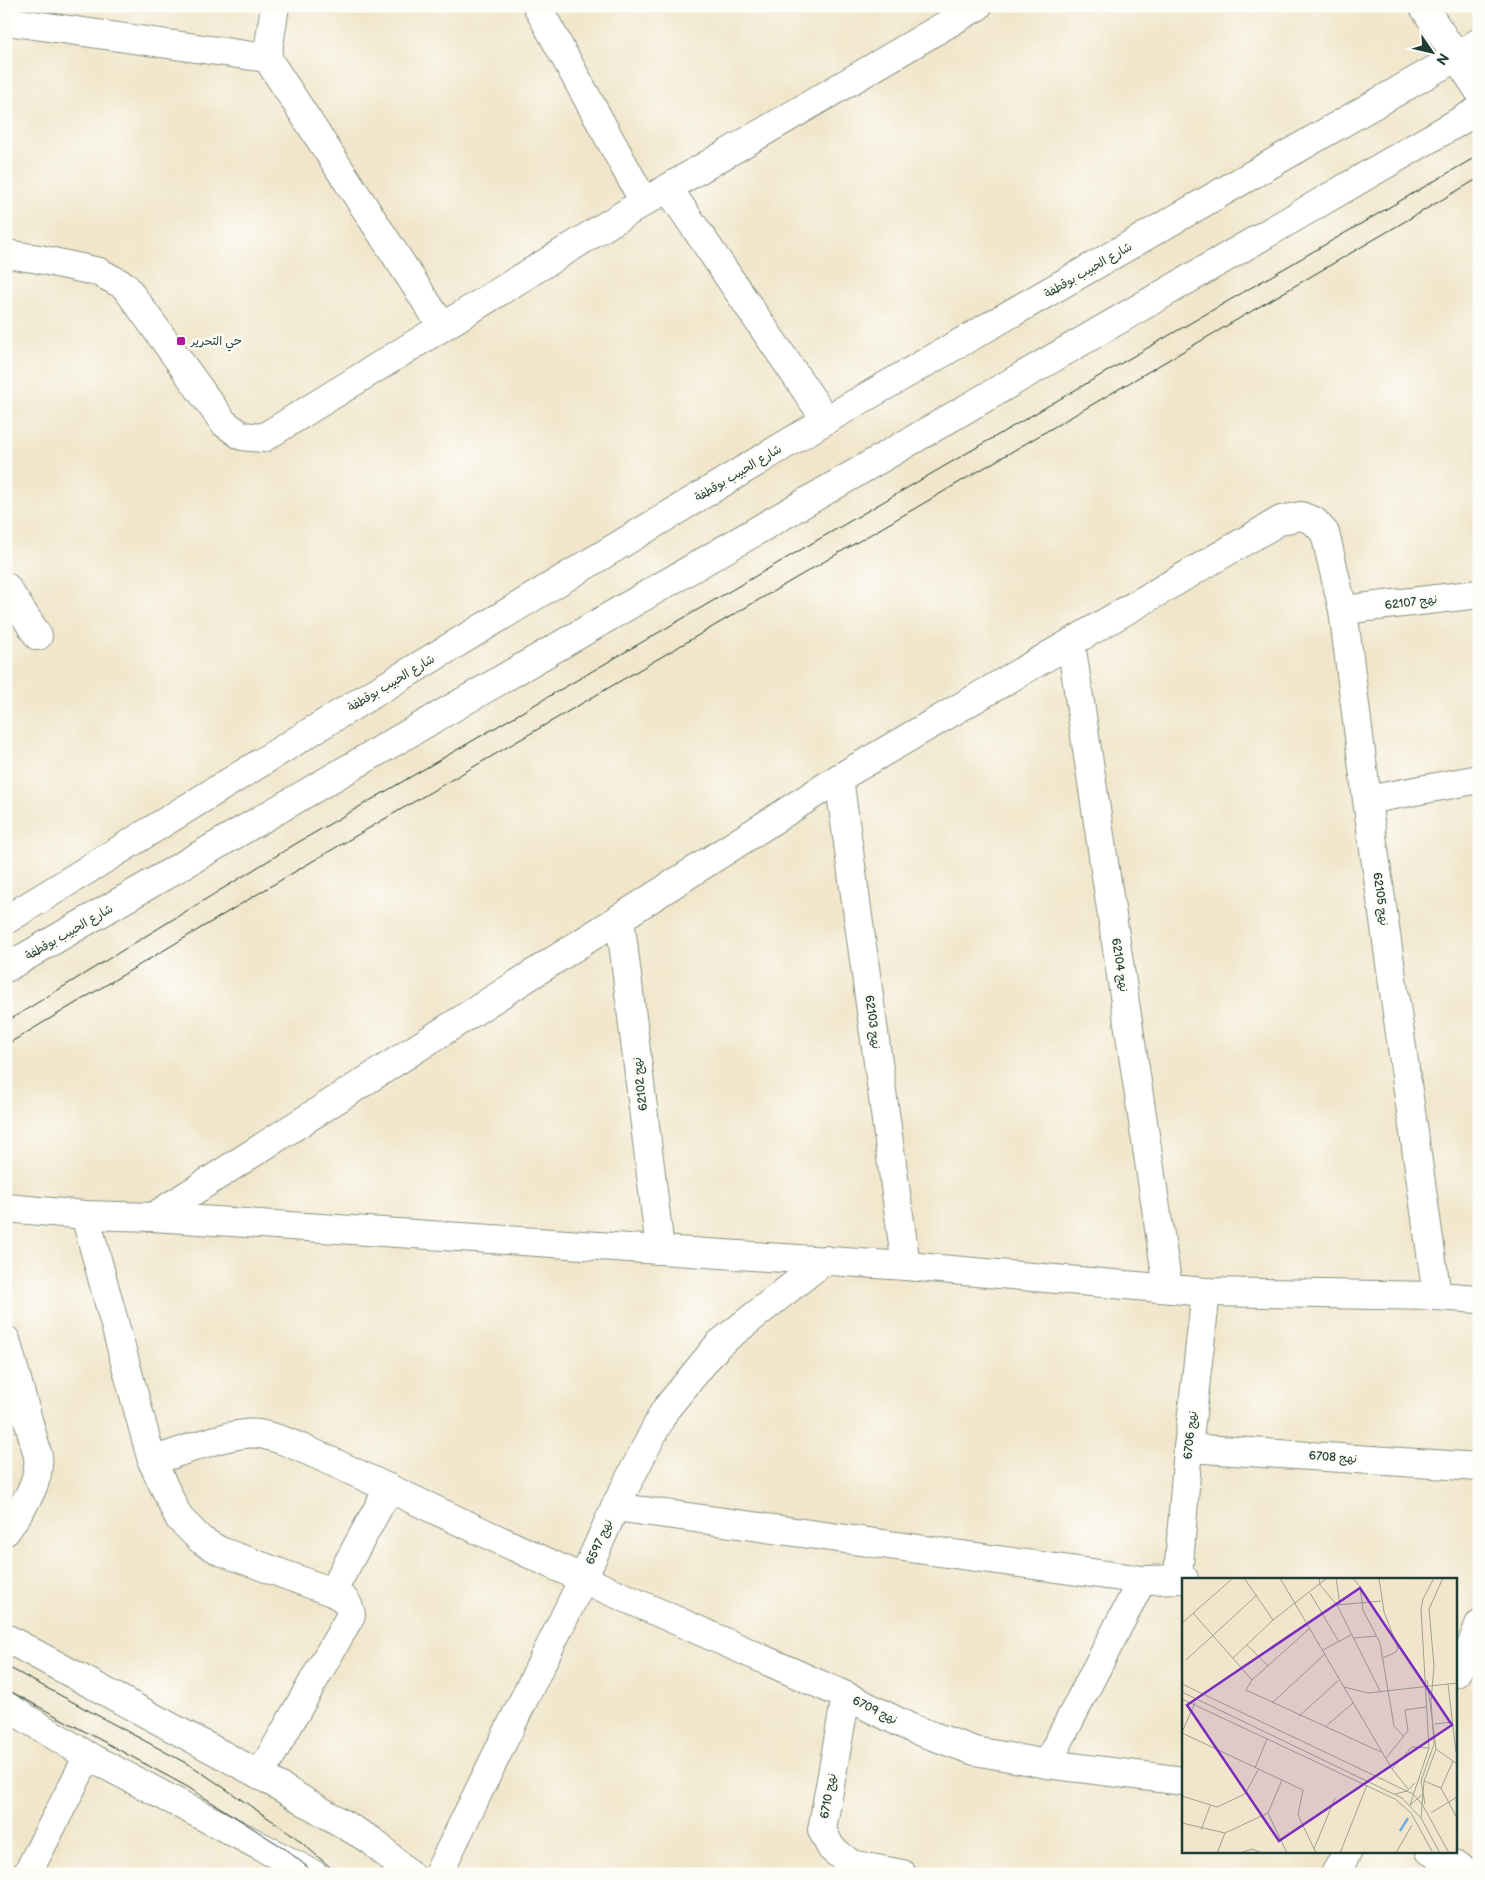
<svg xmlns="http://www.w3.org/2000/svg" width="1485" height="1880" viewBox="0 0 1485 1880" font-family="'Balsamiq Sans','Playpen Sans Arabic',sans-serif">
	<rect width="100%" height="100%" fill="#fdfcf7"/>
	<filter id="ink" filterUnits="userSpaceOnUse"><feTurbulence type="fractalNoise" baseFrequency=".02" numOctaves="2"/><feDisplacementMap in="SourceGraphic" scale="10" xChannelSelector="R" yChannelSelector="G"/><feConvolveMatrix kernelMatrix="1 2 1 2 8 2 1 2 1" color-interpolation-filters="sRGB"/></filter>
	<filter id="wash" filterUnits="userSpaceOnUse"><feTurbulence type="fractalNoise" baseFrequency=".0096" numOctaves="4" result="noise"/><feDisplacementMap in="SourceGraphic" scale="20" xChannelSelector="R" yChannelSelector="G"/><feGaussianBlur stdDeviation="1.12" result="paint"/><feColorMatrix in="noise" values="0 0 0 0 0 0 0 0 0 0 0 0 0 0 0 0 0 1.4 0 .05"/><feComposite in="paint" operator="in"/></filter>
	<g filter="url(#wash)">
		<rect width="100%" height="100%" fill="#f1e6cb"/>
	</g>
	<g filter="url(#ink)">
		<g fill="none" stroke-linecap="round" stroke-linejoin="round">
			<g stroke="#889280" stroke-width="30">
				<g id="minor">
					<polyline points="275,6 267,58 442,326"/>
					<polyline points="537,6 644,202"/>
					<polyline points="1423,6 1479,91"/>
					<polyline points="6,21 267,58"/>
					<polyline points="668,188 826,420"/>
					<polyline points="6,254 39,259 99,272 125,286 224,423 242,436 263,438 644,202 978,6"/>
					<polyline points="6,587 38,636"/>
					<polyline points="1343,610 1479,594"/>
					<polyline points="1071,643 1168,1288"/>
					<polyline points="839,778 906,1266"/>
					<polyline points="1367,800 1479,779"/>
					<polyline points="620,918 660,1249"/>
					<polyline points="6,1208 85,1215 153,1217 906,1266 1206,1292 1437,1296 1479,1299"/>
					<path d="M85 1215 152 1461 179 1518 201 1540 220 1551 332 1592C344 1598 349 1602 351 1615L260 1775"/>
					<polyline points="153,1217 839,778 1281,520 1301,516 1314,521 1325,533 1343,610 1367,800 1437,1296"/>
					<path d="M6 1340 38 1456C41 1484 21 1509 6 1531"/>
					<polyline points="1188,1448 1479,1467"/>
					<path d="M152 1461C179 1453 233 1430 259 1434 282 1438 303 1449 324 1458L583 1579 846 1696 913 1729 975 1751 1047 1764 1184 1781"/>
					<polyline points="615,1507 1142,1580 1184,1579"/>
					<polyline points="1178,1578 1188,1448 1206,1292"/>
					<polyline points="332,1592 389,1488"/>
					<polyline points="6,1638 260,1775 372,1841 409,1874"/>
					<polyline points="1456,1673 1468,1654 1479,1625"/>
					<polyline points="846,1696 822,1830 831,1848 851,1864 902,1874"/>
					<polyline points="6,1706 88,1756 313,1874"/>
					<polyline points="1047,1764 1142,1580"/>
					<polyline points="1430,1851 1471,1874"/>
					<polyline points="27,1874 88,1756"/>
					<polyline points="438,1874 583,1579 615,1507 665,1410 719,1344 825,1260"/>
					<polyline points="1335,1874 1348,1851"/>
				</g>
			</g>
			<g stroke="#889280" stroke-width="30">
				<g id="major">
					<polyline points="6,920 333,718 826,420 1455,58 1479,42"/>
					<polyline points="6,968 1479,110"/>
				</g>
			</g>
			<use href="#minor" stroke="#fff" stroke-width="28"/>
			<use href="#major" stroke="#fff" stroke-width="28"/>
			<g stroke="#1f3d34" stroke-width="1">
				<polyline points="6,1022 297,843 1479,155"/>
				<polyline points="6,1045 306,865 1479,178"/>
				<polyline points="6,1666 195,1768 293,1835 338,1874"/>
				<polyline points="6,1689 186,1786 284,1848 316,1874"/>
			</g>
		</g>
	</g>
	<rect fill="#b5179e" stroke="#fdfcf7" stroke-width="2" x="176" y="336" width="10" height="10" rx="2.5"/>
	<g text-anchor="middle" stroke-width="5" stroke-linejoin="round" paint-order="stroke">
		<g font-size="12" fill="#1f3d34" stroke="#fdfcf7">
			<text transform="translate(1088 270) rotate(-30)" y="4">شارع الحبيب بوقطفة</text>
			<text transform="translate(738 473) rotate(-31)" y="4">شارع الحبيب بوقطفة</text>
			<text transform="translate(1411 602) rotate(-7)" y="4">نهج 62107</text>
			<text transform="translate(391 683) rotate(-31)" y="4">شارع الحبيب بوقطفة</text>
			<text transform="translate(1381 899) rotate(82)" y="4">نهج 62105</text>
			<text transform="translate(69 932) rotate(-30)" y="4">شارع الحبيب بوقطفة</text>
			<text transform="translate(1120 965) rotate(81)" y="4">نهج 62104</text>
			<text transform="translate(873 1022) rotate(82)" y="4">نهج 62103</text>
			<text transform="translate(640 1084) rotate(-97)" y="4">نهج 62102</text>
			<text transform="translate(1190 1435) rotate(-84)" y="4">نهج 6706</text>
			<text transform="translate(1333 1457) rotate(4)" y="4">نهج 6708</text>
			<text transform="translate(599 1542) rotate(-66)" y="4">نهج 6597</text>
			<text transform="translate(875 1710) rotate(26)" y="4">نهج 6709</text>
			<text transform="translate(828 1796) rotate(-80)" y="4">نهج 6710</text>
		</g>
		<g font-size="12" fill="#1f3d34" stroke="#fdfcf7" text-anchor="start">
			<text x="191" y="345">حي التحرير</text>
		</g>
	</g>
	<g transform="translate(1182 1578)">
		<rect width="275" height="275" fill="#f1e6cb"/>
		<path fill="none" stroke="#71ade2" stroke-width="2.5" d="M218 253 226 240"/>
		<path fill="none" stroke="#9da28f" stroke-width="1" d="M62 0 91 42M98 0 210 191 227 212M137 0 138 7 155 27 198 113M154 0 158 27M171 0 178 9 181 32 198 65 212 148 222 159M197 0 202 34 216 70 214 74 201 80M128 15 157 64M155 27 199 23M11 35 70 102M0 45 51 0M127 51 70 102 64 112 199 174M172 60 194 58M65 67 86 88M141 72 169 57M51 80 91 42 145 0M4 82 75 17M0 106 231 216 240 226 267 275M266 106 274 174M162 109 186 115 275 105M0 114 220 220 239 240 258 275M0 121 213 221 229 235 251 275M90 125 143 76M117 138 157 102M253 146 271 144M143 149 171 125M0 154 13 125M0 155 121 212 116 237 134 275M254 171 275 186M204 180 226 153 223 132 244 129M73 190 85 161M210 191 230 169 247 170M242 203 259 210 275 240M259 210 271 183M213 216 225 213 233 205M0 218 35 229 63 216 76 192M243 226 239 203 252 166 249 123 252 88 247 31 261 0M228 227 247 170 239 31 241 21 252 0M228 227 241 216 242 203 254 171 245 102M86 235 105 275M249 235 275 219M239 240 241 216M0 245 43 255 86 235 100 202M19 252 28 228M132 271 153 220M35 275 43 255M58 275 70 271 80 275M158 275 185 207M214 275 230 247"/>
		<path fill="#7b2cbf" fill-opacity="0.15" stroke="#7b2cbf" stroke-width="2.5" d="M178 10 270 147 97 263 5 127Z"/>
		<rect width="275" height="275" fill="none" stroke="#1f3d34" stroke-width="2.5"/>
	</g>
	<rect width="1485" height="1880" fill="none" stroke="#fdfcf7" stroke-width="25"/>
	<g transform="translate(1432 52) rotate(124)" stroke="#fdfcf7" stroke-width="4" paint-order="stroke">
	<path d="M0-4L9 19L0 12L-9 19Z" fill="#1f3d34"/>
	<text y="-8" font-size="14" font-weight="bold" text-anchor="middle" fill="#1f3d34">N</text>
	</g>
</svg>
